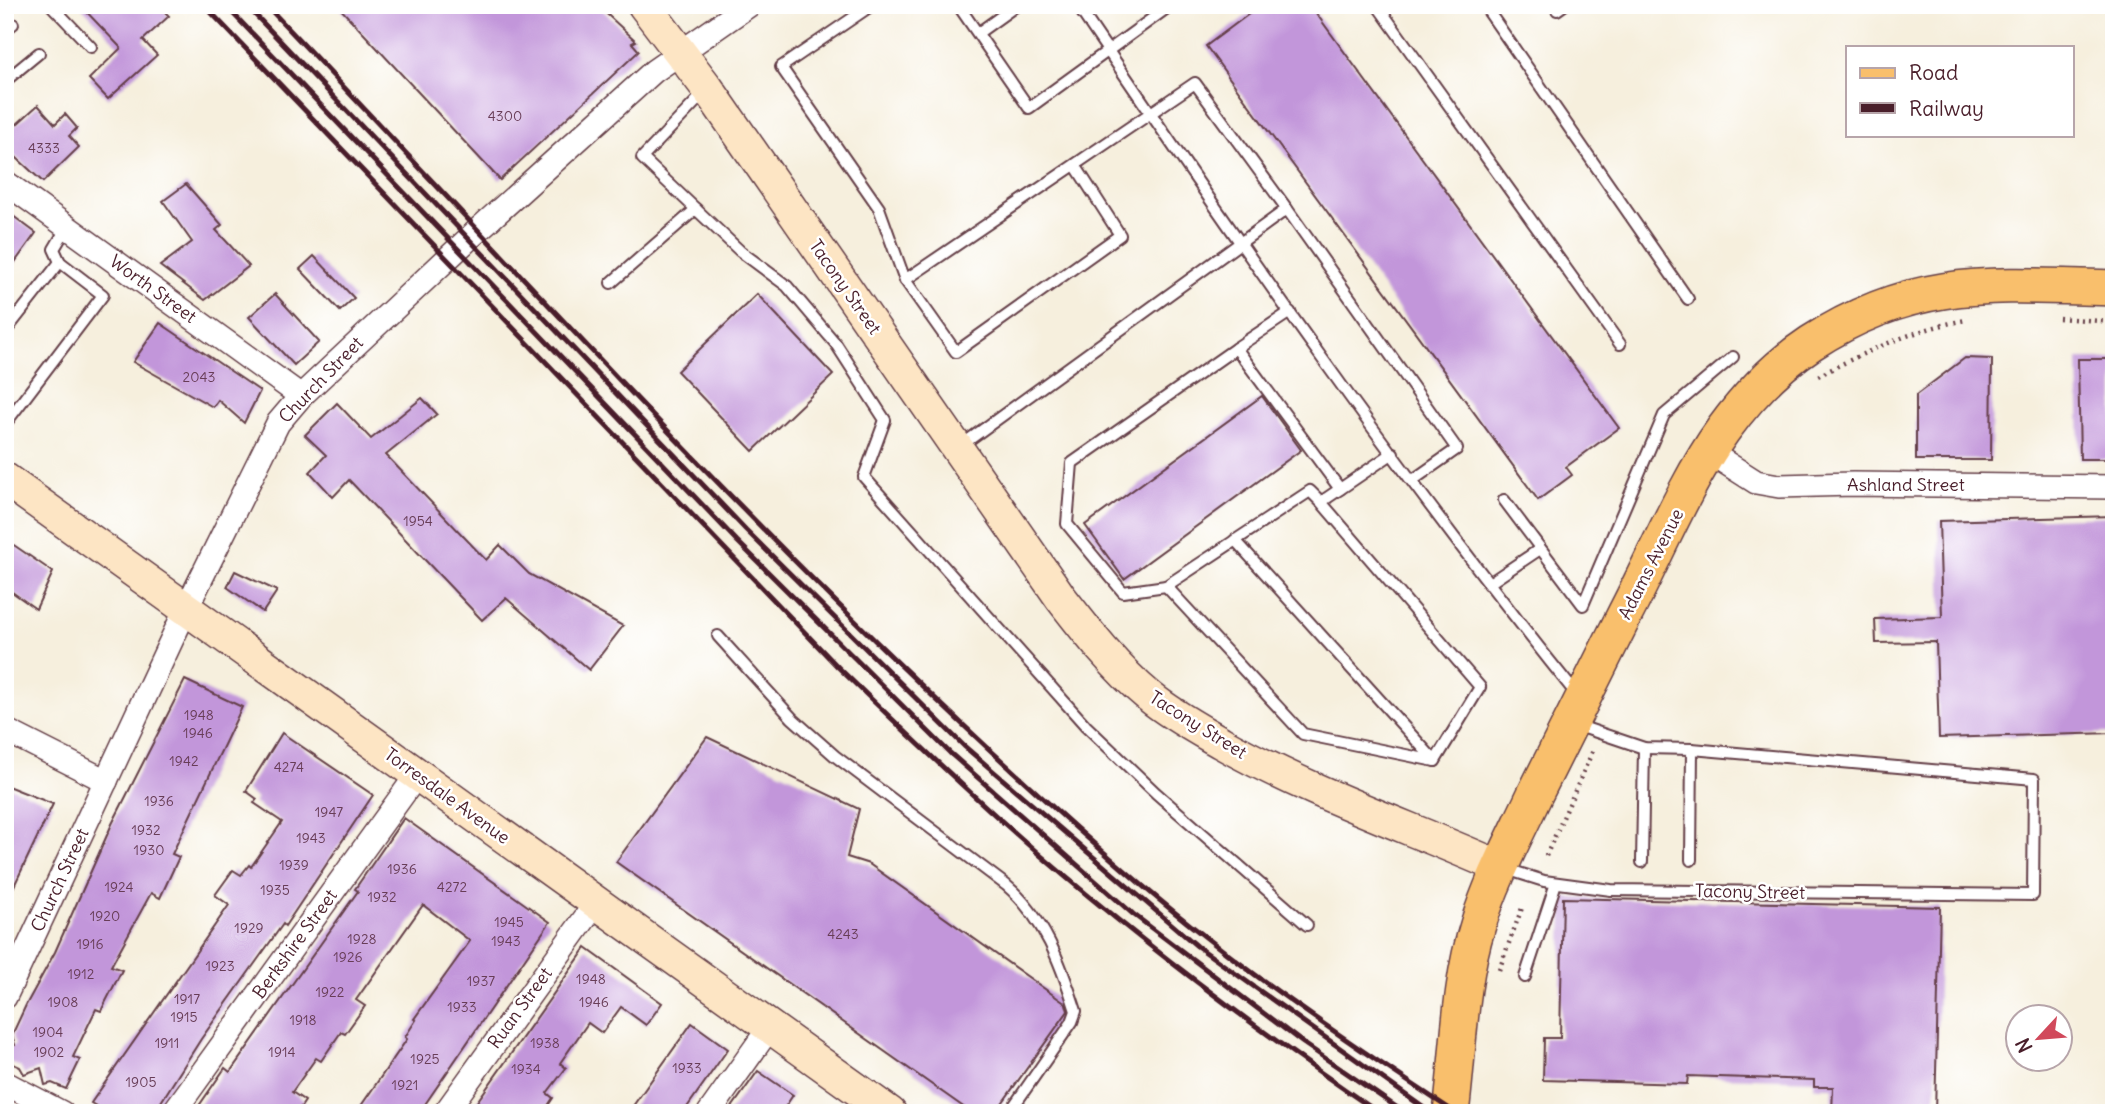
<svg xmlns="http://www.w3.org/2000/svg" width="2119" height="1118" viewBox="0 0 2119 1118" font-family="Delius,sans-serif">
	<rect width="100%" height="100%" fill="#fff"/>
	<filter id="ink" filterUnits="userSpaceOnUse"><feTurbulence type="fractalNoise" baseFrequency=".0143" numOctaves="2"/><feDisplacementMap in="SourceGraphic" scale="14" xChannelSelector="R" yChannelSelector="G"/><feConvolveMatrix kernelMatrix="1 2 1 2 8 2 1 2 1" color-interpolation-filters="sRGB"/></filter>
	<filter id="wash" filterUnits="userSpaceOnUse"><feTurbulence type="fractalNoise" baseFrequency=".00686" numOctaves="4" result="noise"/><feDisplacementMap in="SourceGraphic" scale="28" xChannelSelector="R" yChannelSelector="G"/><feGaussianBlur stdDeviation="1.57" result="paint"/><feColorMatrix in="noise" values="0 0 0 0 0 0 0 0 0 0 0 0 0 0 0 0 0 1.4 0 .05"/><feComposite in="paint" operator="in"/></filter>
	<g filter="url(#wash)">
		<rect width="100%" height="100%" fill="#f6efdd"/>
		<g id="blocks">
			<g fill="#c296da">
				<polygon points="80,5 158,5 169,16 143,40 157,55 108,99 89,79 121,48"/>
				<polygon points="337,5 597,5 636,41 632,43 639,51 500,180"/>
				<polygon points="1261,5 1310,5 1619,428 1566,467 1572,475 1538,500 1206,46"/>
				<polygon points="38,105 55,124 65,114 77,128 69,136 79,147 43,182 5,147 5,135"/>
				<polygon points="186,184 222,225 216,230 249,266 205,300 160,266 192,242 163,201"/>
				<polygon points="5,210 36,233 5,276"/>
				<polygon points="314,256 354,298 340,311 300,269"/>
				<polygon points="275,294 319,342 294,365 249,317"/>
				<polygon points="757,294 833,375 753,451 677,371"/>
				<polygon points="160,323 260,391 244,423 218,400 213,407 133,362"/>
				<polygon points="1965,358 1992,359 1991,460 1916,460 1916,395"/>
				<polygon points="2078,359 2114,359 2114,459 2080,459"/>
				<polygon points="1262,396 1301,450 1124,579 1085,525"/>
				<polygon points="422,398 437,414 386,455 486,560 500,545 529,574 623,626 589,670 506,598 482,620 349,480 333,497 310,472 326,455 305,435 337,403 371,439"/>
				<polygon points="2114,516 2114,733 1939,738 1936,642 1876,643 1875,619 1942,617 1939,521"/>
				<polygon points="5,539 53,572 36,609 5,587"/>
				<polygon points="235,571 277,591 263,612 227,587"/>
				<polygon points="185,680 242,707 172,854 179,857 160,898 151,893 111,966 122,970 101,1011 96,1009 73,1057 80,1060 66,1089 52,1083 45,1085 41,1068 24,1074 20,1067 9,1062 5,1051 15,1045 12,1035 26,1005 55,952 112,824"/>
				<polygon points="282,733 373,795 285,926 283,924 201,1039 154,1113 108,1113 91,1103 229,905 215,895 233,870 241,875 249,865 251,867 282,822 254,803 257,799 246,791"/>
				<polygon points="707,737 859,809 847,857 869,864 1066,1004 1068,1011 995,1113 972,1113 616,862"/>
				<polygon points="5,785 53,804 5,905"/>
				<polygon points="404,818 550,922 419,1113 356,1113 407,1039 405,1037 416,1020 414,1019 470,941 423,905 356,1000 365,1006 345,1034 341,1032 321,1061 316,1058 292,1092 305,1101 297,1113 194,1113 225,1068 230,1072 358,891 355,889"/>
				<polygon points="1563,898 1940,907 1935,1113 1832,1113 1833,1087 1814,1087 1814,1080 1688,1076 1687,1084 1543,1080 1544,1038 1560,1038"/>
				<polygon points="586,948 662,1003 646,1025 621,1007 602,1033 588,1023 560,1063 566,1068 547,1093 553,1098 543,1113 469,1113"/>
				<polygon points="692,1023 728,1049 683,1113 628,1113"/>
				<polygon points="758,1071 793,1095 781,1113 728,1113"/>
			</g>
		</g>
	</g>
	<g filter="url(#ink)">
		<use href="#blocks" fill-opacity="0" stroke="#643e46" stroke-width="2"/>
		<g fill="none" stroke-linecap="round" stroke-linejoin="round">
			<g stroke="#643e46" stroke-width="14">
				<g id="service">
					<polyline points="51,5 91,47"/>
					<polyline points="872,5 781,67 879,208 905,280 1195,83 1287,209"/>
					<polyline points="958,5 1029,108 1171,5"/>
					<path d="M1077 5C1236 240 1399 474 1577 695"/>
					<polyline points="1377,5 1620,344"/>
					<polyline points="1484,5 1688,299"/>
					<polyline points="1554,5 1557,10 1564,5"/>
					<polyline points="5,30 13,24"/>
					<polyline points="978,33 1017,5"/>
					<polyline points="5,81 39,53"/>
					<polyline points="706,91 642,158 740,251 787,286 836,344 885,420 864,477 1086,726 1156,793 1307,925"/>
					<polyline points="905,280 956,352 1120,235 1075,165"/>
					<polyline points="611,283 696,209"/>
					<polyline points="5,332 60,262"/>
					<polyline points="1236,348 1290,312"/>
					<polyline points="5,424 103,295 60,262 54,249 67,227"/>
					<polyline points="959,447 1287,209 1457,449 1413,480"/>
					<polyline points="1504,500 1583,605 1664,415 1733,357"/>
					<polyline points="1321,502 1480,687 1435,761 1303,734 1166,586 1310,491 1321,502 1393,453"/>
					<polyline points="1235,540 1435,761"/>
					<polyline points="1488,584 1540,549"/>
					<polyline points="1166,586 1123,592 1067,524 1072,463 1236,348 1340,489"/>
					<path d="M718 636 792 718 835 756 1006 885C1044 917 1061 964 1076 1011L1072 1022 1009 1113"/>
					<polyline points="1576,725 1644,748 1692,749"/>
					<polyline points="1642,862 1644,748"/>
					<polyline points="1506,869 1544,881 1611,890 2033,895 2034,779 1692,749 1691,860"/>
					<polyline points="1525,977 1556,883"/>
				</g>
			</g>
			<g stroke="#643e46" stroke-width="26">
				<g id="minor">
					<polyline points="5,182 301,396"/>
					<polyline points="1709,452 1756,482 1779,486 1853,484 2114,487"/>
					<polyline points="5,730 106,781"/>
					<polyline points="5,997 186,609 278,423 301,396 478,230 654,71 749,5"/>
					<polyline points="5,1083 62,1113"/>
					<polyline points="173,1113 417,775"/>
					<polyline points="445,1113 596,903"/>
					<polyline points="709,1113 770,1027"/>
				</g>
			</g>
			<g stroke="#643e46" stroke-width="35">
				<g id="secondary">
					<path d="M644 5 708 89 1061 598C1088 633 1116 669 1150 697 1172 715 1198 729 1222 743 1311 793 1407 826 1500 867"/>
					<polyline points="5,479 890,1113"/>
				</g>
			</g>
			<g stroke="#643e46" stroke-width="38">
				<path id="primary" d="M1451 1113C1459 1051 1459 984 1478 925 1492 879 1515 837 1535 794 1565 734 1595 674 1625 614 1655 557 1686 481 1723 430 1747 397 1776 366 1811 343 1916 275 1996 285 2114 288"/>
			</g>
			<g stroke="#643e46" stroke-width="4.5" stroke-dasharray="2 5" stroke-linecap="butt">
				<polyline points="2059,318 2114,322"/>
				<path d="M1818 376C1865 352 1914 329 1966 320"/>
				<polyline points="1546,856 1594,748"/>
				<polyline points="1499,970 1522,908"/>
			</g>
			<use href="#service" stroke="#fff" stroke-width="10"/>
			<use href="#minor" stroke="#fff" stroke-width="23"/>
			<use href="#secondary" stroke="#fde5c4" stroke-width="32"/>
			<use href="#primary" stroke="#f9bf6c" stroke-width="35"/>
			<g stroke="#4a1f2b" stroke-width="5">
				<path d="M204 5 838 667C904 731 971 795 1040 855 1148 948 1262 1033 1379 1113"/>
				<polyline points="225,5 737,541 950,753 1133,914 1303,1043 1405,1113"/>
				<polyline points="246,5 746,530 964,746 1197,946 1431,1113"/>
				<path d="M266 5C552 305 828 618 1144 887 1242 970 1349 1043 1456 1113"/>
			</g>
		</g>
	</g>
	<g text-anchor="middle" stroke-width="5" stroke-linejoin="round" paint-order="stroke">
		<g font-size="14" fill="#683d57">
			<text x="505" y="121">4300</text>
			<text x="44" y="153">4333</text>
			<text x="199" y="382">2043</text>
			<text x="418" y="526">1954</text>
			<text x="199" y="720">1948</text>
			<text x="198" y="738">1946</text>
			<text x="184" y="766">1942</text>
			<text x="289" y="772">4274</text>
			<text x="159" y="806">1936</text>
			<text x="329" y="817">1947</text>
			<text x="146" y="835">1932</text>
			<text x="311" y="843">1943</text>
			<text x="149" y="855">1930</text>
			<text x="294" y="870">1939</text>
			<text x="402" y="874">1936</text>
			<text x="119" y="892">1924</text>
			<text x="452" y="892">4272</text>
			<text x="275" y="895">1935</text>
			<text x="382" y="902">1932</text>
			<text x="105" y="921">1920</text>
			<text x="509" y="927">1945</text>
			<text x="249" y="933">1929</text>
			<text x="843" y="939">4243</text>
			<text x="362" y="944">1928</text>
			<text x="506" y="946">1943</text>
			<text x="90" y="949">1916</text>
			<text x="348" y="962">1926</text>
			<text x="220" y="971">1923</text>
			<text x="81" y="979">1912</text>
			<text x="591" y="984">1948</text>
			<text x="481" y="986">1937</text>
			<text x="330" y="997">1922</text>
			<text x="187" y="1004">1917</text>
			<text x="63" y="1007">1908</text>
			<text x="594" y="1007">1946</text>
			<text x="462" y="1012">1933</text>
			<text x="184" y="1022">1915</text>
			<text x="303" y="1025">1918</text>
			<text x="48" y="1037">1904</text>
			<text x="167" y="1048">1911</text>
			<text x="545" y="1048">1938</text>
			<text x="49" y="1057">1902</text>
			<text x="282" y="1057">1914</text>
			<text x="425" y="1064">1925</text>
			<text x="687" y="1073">1933</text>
			<text x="526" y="1074">1934</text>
			<text x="141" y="1087">1905</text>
			<text x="405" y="1090">1921</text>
		</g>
		<g font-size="18" fill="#4a1f2b" stroke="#fff">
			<text transform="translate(845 287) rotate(55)" y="6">Tacony Street</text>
			<text transform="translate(153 289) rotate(36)" y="6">Worth Street</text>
			<text transform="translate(321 380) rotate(-46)" y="6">Church Street</text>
			<text x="1906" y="491">Ashland Street</text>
			<text transform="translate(1651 564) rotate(-63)" y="6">Adams Avenue</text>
			<text transform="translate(1198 725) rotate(32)" y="6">Tacony Street</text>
			<text transform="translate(447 796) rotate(36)" y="6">Torresdale Avenue</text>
			<text transform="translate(60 880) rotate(-65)" y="6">Church Street</text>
			<text transform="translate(1750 892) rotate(1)" y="6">Tacony Street</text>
			<text transform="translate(295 944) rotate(-54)" y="6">Berkshire Street</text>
			<text transform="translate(520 1008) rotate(-54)" y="6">Ruan Street</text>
		</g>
	</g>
	<rect width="2119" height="1118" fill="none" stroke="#fff" stroke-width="28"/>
	<rect x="1846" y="46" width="228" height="91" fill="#ffffff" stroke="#b7a5aa" stroke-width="2"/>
	<rect x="1860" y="68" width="35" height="10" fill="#f9bf6c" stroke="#b7a5aa" stroke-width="2"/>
	<text x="1909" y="80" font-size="21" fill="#4a1f2b">Road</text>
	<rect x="1860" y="103" width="35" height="10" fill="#4a1f2b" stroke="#b7a5aa" stroke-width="2"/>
	<text x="1909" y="116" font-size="21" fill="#4a1f2b">Railway</text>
	<g transform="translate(2039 1038) rotate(244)"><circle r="33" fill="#ffffff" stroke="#b7a5aa" stroke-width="2"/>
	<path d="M0-5L12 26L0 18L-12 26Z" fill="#d1495b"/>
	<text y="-10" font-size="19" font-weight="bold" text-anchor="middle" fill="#4a1f2b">N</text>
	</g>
</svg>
